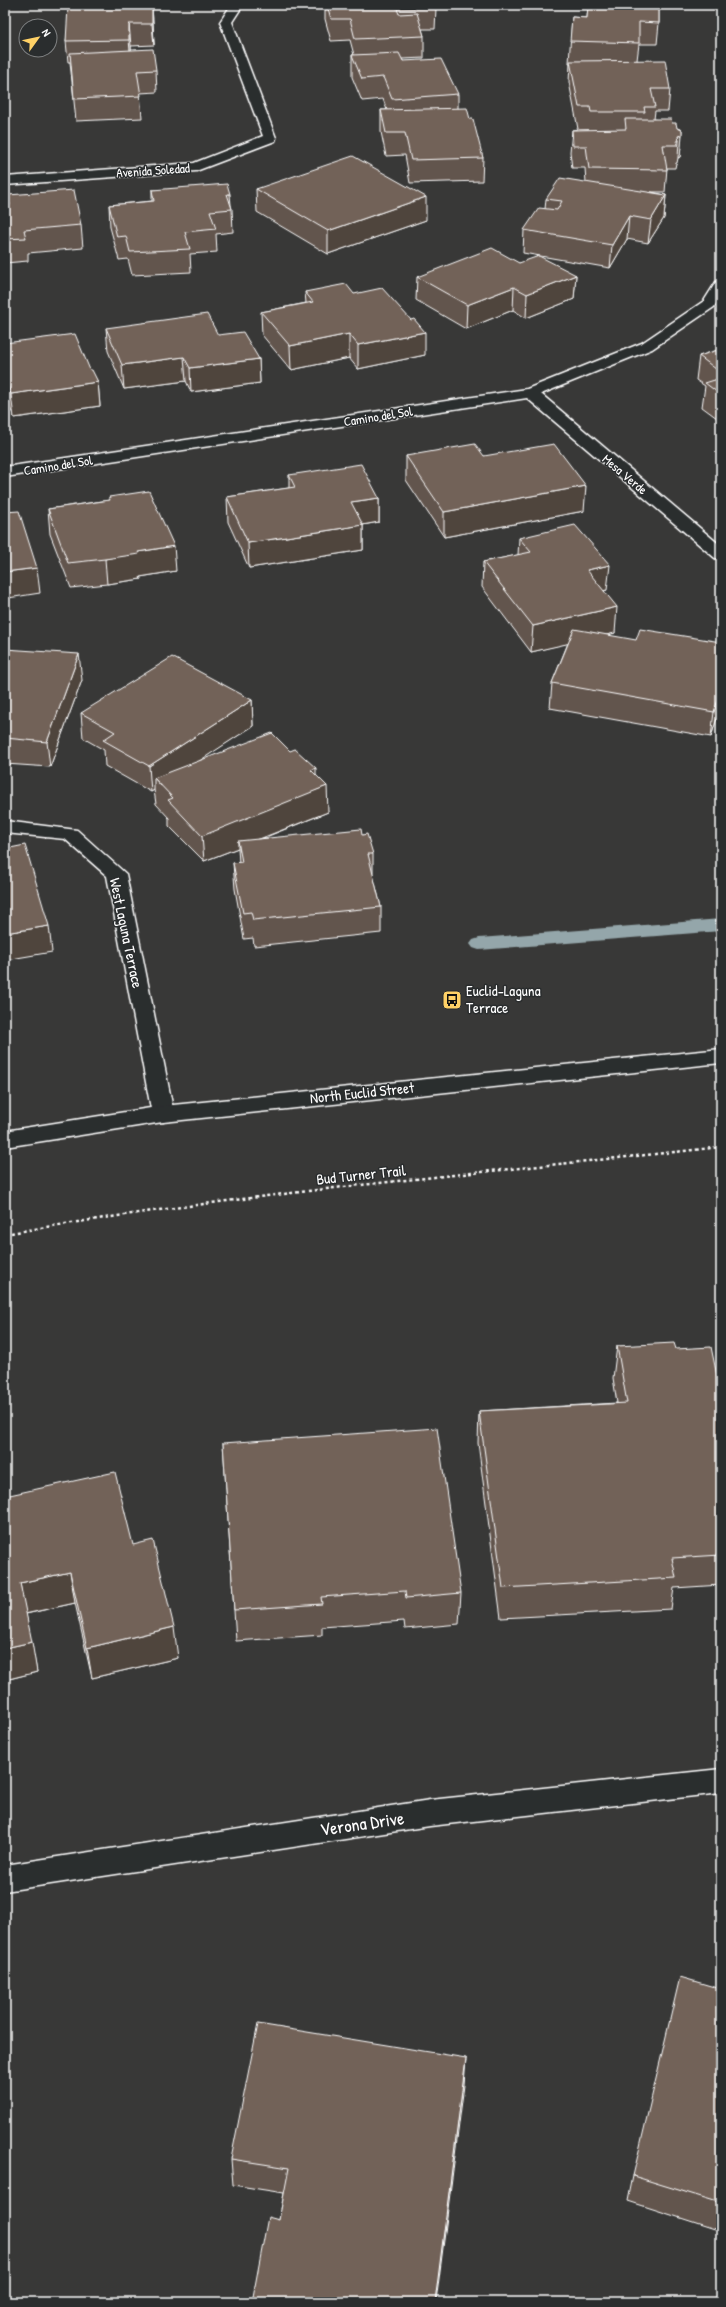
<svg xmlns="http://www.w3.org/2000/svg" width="726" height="2307" viewBox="0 0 726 2307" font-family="'Patrick Hand',sans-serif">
	<rect width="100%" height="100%" fill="#383837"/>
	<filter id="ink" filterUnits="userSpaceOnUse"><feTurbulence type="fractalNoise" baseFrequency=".025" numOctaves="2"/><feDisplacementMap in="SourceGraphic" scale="8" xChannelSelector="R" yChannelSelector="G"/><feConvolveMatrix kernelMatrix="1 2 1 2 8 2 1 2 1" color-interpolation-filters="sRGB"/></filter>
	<g filter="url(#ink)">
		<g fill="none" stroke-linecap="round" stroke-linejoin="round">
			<polygon fill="#94a6aa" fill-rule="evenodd" points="721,919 721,931 479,950 473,948 470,944 473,940 479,938"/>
			<g stroke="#fff" stroke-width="3">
				<g id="street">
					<polygon points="231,5 243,5 232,22 276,138 275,141 196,171 5,185 5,177 194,163 263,136 220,22"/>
					<polygon points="721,281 721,296 714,307 652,349 541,394 721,546 721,559 715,558 527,398 5,477 5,467 527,389 642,343 704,301 716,282"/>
					<polygon points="5,821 77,830 126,874 174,1114 171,1119 163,1122 155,1119 152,1114 107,876 65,839 5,833"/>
					<polygon points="721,1769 721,1793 430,1826 5,1891 5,1865 430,1800"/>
				</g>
			</g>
			<g stroke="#fff" stroke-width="3">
				<polygon id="secondary" points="721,1049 721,1063 163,1122 5,1147 5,1131 163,1106"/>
			</g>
			<path stroke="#fff" stroke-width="2.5" stroke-dasharray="3 3" stroke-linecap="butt" d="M5 1234C242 1193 482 1173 721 1147"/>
			<use href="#street" fill="#2a2d2e" fill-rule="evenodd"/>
			<use href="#secondary" fill="#2a2d2e" fill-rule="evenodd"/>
		</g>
		<g fill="#62544d" stroke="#fff">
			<polygon points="72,5 152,5 153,23 154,45 131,46 131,50 156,70 157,92 140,93 142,118 76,121 70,62 68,62 66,41"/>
			<polygon points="325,5 435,5 436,8 435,29 422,29 424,36 424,58 402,59 403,61 458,94 458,108 470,119 483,158 482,181 410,183 405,155 386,156 381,132 381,110 387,110 383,99 362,101 352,77 352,55 354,55 350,40 331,41 325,19"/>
			<polygon points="576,5 659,5 659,23 657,44 639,44 637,60 670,89 668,111 655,111 654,119 672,123 677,128 682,130 680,157 678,158 677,163 676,163 675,168 667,168 665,192 651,192 666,195 664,218 648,243 627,239 610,268 523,253 524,230 545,209 546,199 586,182 585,168 572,168 570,152 572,130 578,129 569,82 570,63 569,63 572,17 587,18 588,6"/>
			<polygon points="256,189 426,220 328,254 257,212"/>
			<polygon points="152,190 230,194 231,205 232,209 233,232 216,234 217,252 190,254 191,272 132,275 128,259 119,260 110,227 109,205 152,201"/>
			<polygon points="8,195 81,225 83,248 28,253 28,261 5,263 5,205 9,205"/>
			<polygon points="519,263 576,275 574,299 526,318 513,310 466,329 416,300 417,277"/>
			<polygon points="305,292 354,294 425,355 358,369 349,358 291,370 262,335 261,312 306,303"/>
			<polygon points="106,328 259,359 260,383 191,392 186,381 124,389 108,351"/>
			<polygon points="5,343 90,370 98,382 100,406 14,418 10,407 5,408"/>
			<polygon points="721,349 721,421 702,407 705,386 696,380 699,356"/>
			<polygon points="406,456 484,456 584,511 444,537 406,480"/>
			<polygon points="289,475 379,498 379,522 363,525 363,550 249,568 228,522 227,497 289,488"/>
			<polygon points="109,497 176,571 140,577 141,579 107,584 71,588 50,534 48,509 109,500"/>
			<polygon points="519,538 607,590 604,591 615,633 606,635 721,705 711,737 550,708 552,683 568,643 531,652 482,587 483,562 518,555"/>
			<polygon points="5,649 82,680 50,767 5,764"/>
			<polygon points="252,700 253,726 198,761 316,775 328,812 261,839 362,835 373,854 373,875 381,907 381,933 254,946 253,938 244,939 235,889 233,863 239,863 238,848 204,861 169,826 169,818 156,804 154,790 151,792 105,766 104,750 83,738 81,713"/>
			<polygon points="617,1346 676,1349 721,1395 721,1585 674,1588 671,1609 501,1618 478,1443 479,1411 617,1403 613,1378"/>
			<polygon points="223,1443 461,1593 459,1624 405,1629 404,1621 322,1627 322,1635 236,1641"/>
			<polygon points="5,1496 133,1545 178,1658 92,1678 75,1603 26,1614 37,1672 5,1680"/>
			<polygon points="721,1989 721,2231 628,2201 633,2176"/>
			<polygon points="464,2085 279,2220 284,2193 233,2185 231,2159"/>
		</g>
		<g fill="#50453e" stroke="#fff">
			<polygon points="152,5 153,23 154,45 152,24"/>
			<polygon points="129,24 131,46 131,61 129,40"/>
			<polygon points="682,135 680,157 678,158 679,141 678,136"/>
			<polygon points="666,195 664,218 648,243 651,220"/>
			<polygon points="426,197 426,220 328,254 328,231"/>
			<polygon points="629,216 627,239 610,268 612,245"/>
			<polygon points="576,275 574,299 526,318 527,294"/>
			<polygon points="514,287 513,310 466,329 467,305"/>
			<polygon points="425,332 425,355 358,369 358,345"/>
			<polygon points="349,334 349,358 291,370 290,346"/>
			<polygon points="184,357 186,381 124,389 122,365"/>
			<polygon points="259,359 260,383 191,392 190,368"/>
			<polygon points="98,382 100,406 14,418 11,394"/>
			<polygon points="5,383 7,383 10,407 5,408"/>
			<polygon points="586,486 584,511 444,537 444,512"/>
			<polygon points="379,498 379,522 351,527 351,502"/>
			<polygon points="363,525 363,550 249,568 248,543"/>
			<polygon points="174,546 176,571 140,577 141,579 107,584 105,559 138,552"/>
			<polygon points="610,565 607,590 585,595 587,570"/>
			<polygon points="37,568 40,593 8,598 8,600 5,600 5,572"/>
			<polygon points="617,607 615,633 531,652 533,626"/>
			<polygon points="79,654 82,680 50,767 47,742"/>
			<polygon points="721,690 721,705 711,737 714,712"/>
			<polygon points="252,700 253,726 161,786 154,778 154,790 151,792 149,766"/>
			<polygon points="316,768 316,790 327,786 328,812 239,847 238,841 238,848 204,861 202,836 311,770"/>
			<polygon points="49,926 52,952 5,960 5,933"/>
			<polygon points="70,1572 75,1603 25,1614 20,1583"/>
			<polygon points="174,1627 178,1658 92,1678 87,1648"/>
			<polygon points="32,1642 37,1672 5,1680 5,1648"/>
			<polygon points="466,2058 464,2085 436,2302 435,2302"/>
		</g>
		<g fill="#726259" stroke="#fff">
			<polygon points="99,5 152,5 152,24 129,24 129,40 66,41 68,7"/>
			<polygon points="327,5 435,5 436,8 397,9 399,14 417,13 424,36 355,39 350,19 331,19"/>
			<polygon points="588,5 659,5 659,23 639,22 639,43 570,41 572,17 587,18"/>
			<polygon points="153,49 156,70 137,71 141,96 74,99 70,53"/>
			<polygon points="399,53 403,61 441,59 458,94 392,99 383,77 362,79 352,55"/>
			<polygon points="665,60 670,89 651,89 655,107 644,107 645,112 591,112 590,107 579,107 570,61"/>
			<polygon points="467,108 470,119 473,119 483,158 411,160 405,133 386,133 381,110"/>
			<polygon points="625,119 671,119 672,123 676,123 677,128 682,130 682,135 678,136 679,141 676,141 678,145 663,145 667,170 589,169 586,146 573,146 572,130 626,129"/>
			<polygon points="353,156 426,197 328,231 256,189"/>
			<polygon points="560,178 666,195 651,220 629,216 612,245 524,230 539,208 557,210 562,201 546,199"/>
			<polygon points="227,184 230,194 227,194 232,209 210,211 216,229 185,232 190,249 130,252 126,236 117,237 109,205 154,201 152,190"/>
			<polygon points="74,190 81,225 24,230 26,238 5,239 5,205 10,205 8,195"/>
			<polygon points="492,248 519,263 539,256 576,275 527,294 514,287 467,305 417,277"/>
			<polygon points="346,284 354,294 382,288 411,320 414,319 425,332 358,345 349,334 290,346 261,312 313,302 305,292"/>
			<polygon points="207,314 218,335 243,332 259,359 190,368 184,357 122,365 106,328"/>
			<polygon points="75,334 90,370 92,370 98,382 11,394 7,383 5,383 5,343"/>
			<polygon points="721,349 721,373 699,356"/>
			<polygon points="721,378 721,395 705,383"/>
			<polygon points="475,444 484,456 554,444 586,486 444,512 406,456"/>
			<polygon points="361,464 379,498 351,502 363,525 248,543 227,497 295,487 289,475"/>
			<polygon points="149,491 174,546 138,552 139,554 105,559 68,563 48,509 110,500 109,497"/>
			<polygon points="19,511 37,568 5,572 5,512"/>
			<polygon points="575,525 610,565 587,570 617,607 533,626 483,562 531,552 519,538"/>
			<polygon points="574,629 636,640 640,629 721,642 721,690 714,712 552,683"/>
			<polygon points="5,649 79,654 47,742 5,738"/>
			<polygon points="172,657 252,700 149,766 103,740 115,732 81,713"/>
			<polygon points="272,733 290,751 295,749 316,768 311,770 327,786 202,836 168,800 173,798 154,778"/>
			<polygon points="361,829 362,835 367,834 373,854 368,854 381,907 253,920 251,912 243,913 233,863 242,862 238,841"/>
			<polygon points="25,845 49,926 5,933 5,849"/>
			<polygon points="674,1343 676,1349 711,1347 721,1395 721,1555 672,1558 676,1578 503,1588 479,1411 627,1403 617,1346"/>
			<polygon points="437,1428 461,1593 406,1598 405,1591 321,1597 322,1604 234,1610 223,1443"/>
			<polygon points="115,1472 133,1545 153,1540 174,1627 87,1648 70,1572 20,1583 32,1642 5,1648 5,1496"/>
			<polygon points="680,1977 721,1989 721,2203 633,2176"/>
			<polygon points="258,2024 466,2058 435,2302 252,2302 268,2217 279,2220 289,2168 231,2159"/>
		</g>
	</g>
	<defs>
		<g id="bus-square" transform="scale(1)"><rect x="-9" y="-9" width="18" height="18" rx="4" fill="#ffd166" stroke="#2a2d2e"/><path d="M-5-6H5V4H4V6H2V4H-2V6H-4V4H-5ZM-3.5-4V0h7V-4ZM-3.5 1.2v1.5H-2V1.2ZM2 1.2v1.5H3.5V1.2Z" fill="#111"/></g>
	</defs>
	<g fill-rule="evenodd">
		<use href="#bus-square" x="452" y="1000"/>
	</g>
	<g text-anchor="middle" stroke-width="3" stroke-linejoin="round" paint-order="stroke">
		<g font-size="13" fill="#fff" stroke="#2a2d2e">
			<text transform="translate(153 170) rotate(-4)" y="5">Avenida Soledad</text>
			<text transform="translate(378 416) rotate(-9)" y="5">Camino del Sol</text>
			<text transform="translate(58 465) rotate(-9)" y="5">Camino del Sol</text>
			<text transform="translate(625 474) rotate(40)" y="5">Mesa Verde</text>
		</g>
		<g font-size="15" fill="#fff" stroke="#2a2d2e">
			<text transform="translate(126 933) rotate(78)" y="5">West Laguna Terrace</text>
			<text transform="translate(362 1093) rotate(-6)" y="5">North Euclid Street</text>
			<text transform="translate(361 1175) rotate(-6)" y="5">Bud Turner Trail</text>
		</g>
		<g font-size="15" fill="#fff" stroke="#2a2d2e" text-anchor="start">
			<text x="466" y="996">Euclid-Laguna<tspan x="466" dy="17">Terrace</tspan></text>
		</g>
		<g font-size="18" fill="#fff" stroke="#2a2d2e">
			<text transform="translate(362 1824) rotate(-8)" y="6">Verona Drive</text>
		</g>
	</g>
	<rect width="726" height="2307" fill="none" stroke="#2a2d2e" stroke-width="20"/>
	<rect x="10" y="10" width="706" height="2287" fill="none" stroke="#fff" stroke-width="1.5" filter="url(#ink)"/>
	<g transform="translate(38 38) rotate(57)"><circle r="19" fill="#2a2d2e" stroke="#7f8182"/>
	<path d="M0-3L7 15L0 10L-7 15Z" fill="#ffd166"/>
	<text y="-6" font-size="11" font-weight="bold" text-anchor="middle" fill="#ffffff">N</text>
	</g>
</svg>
